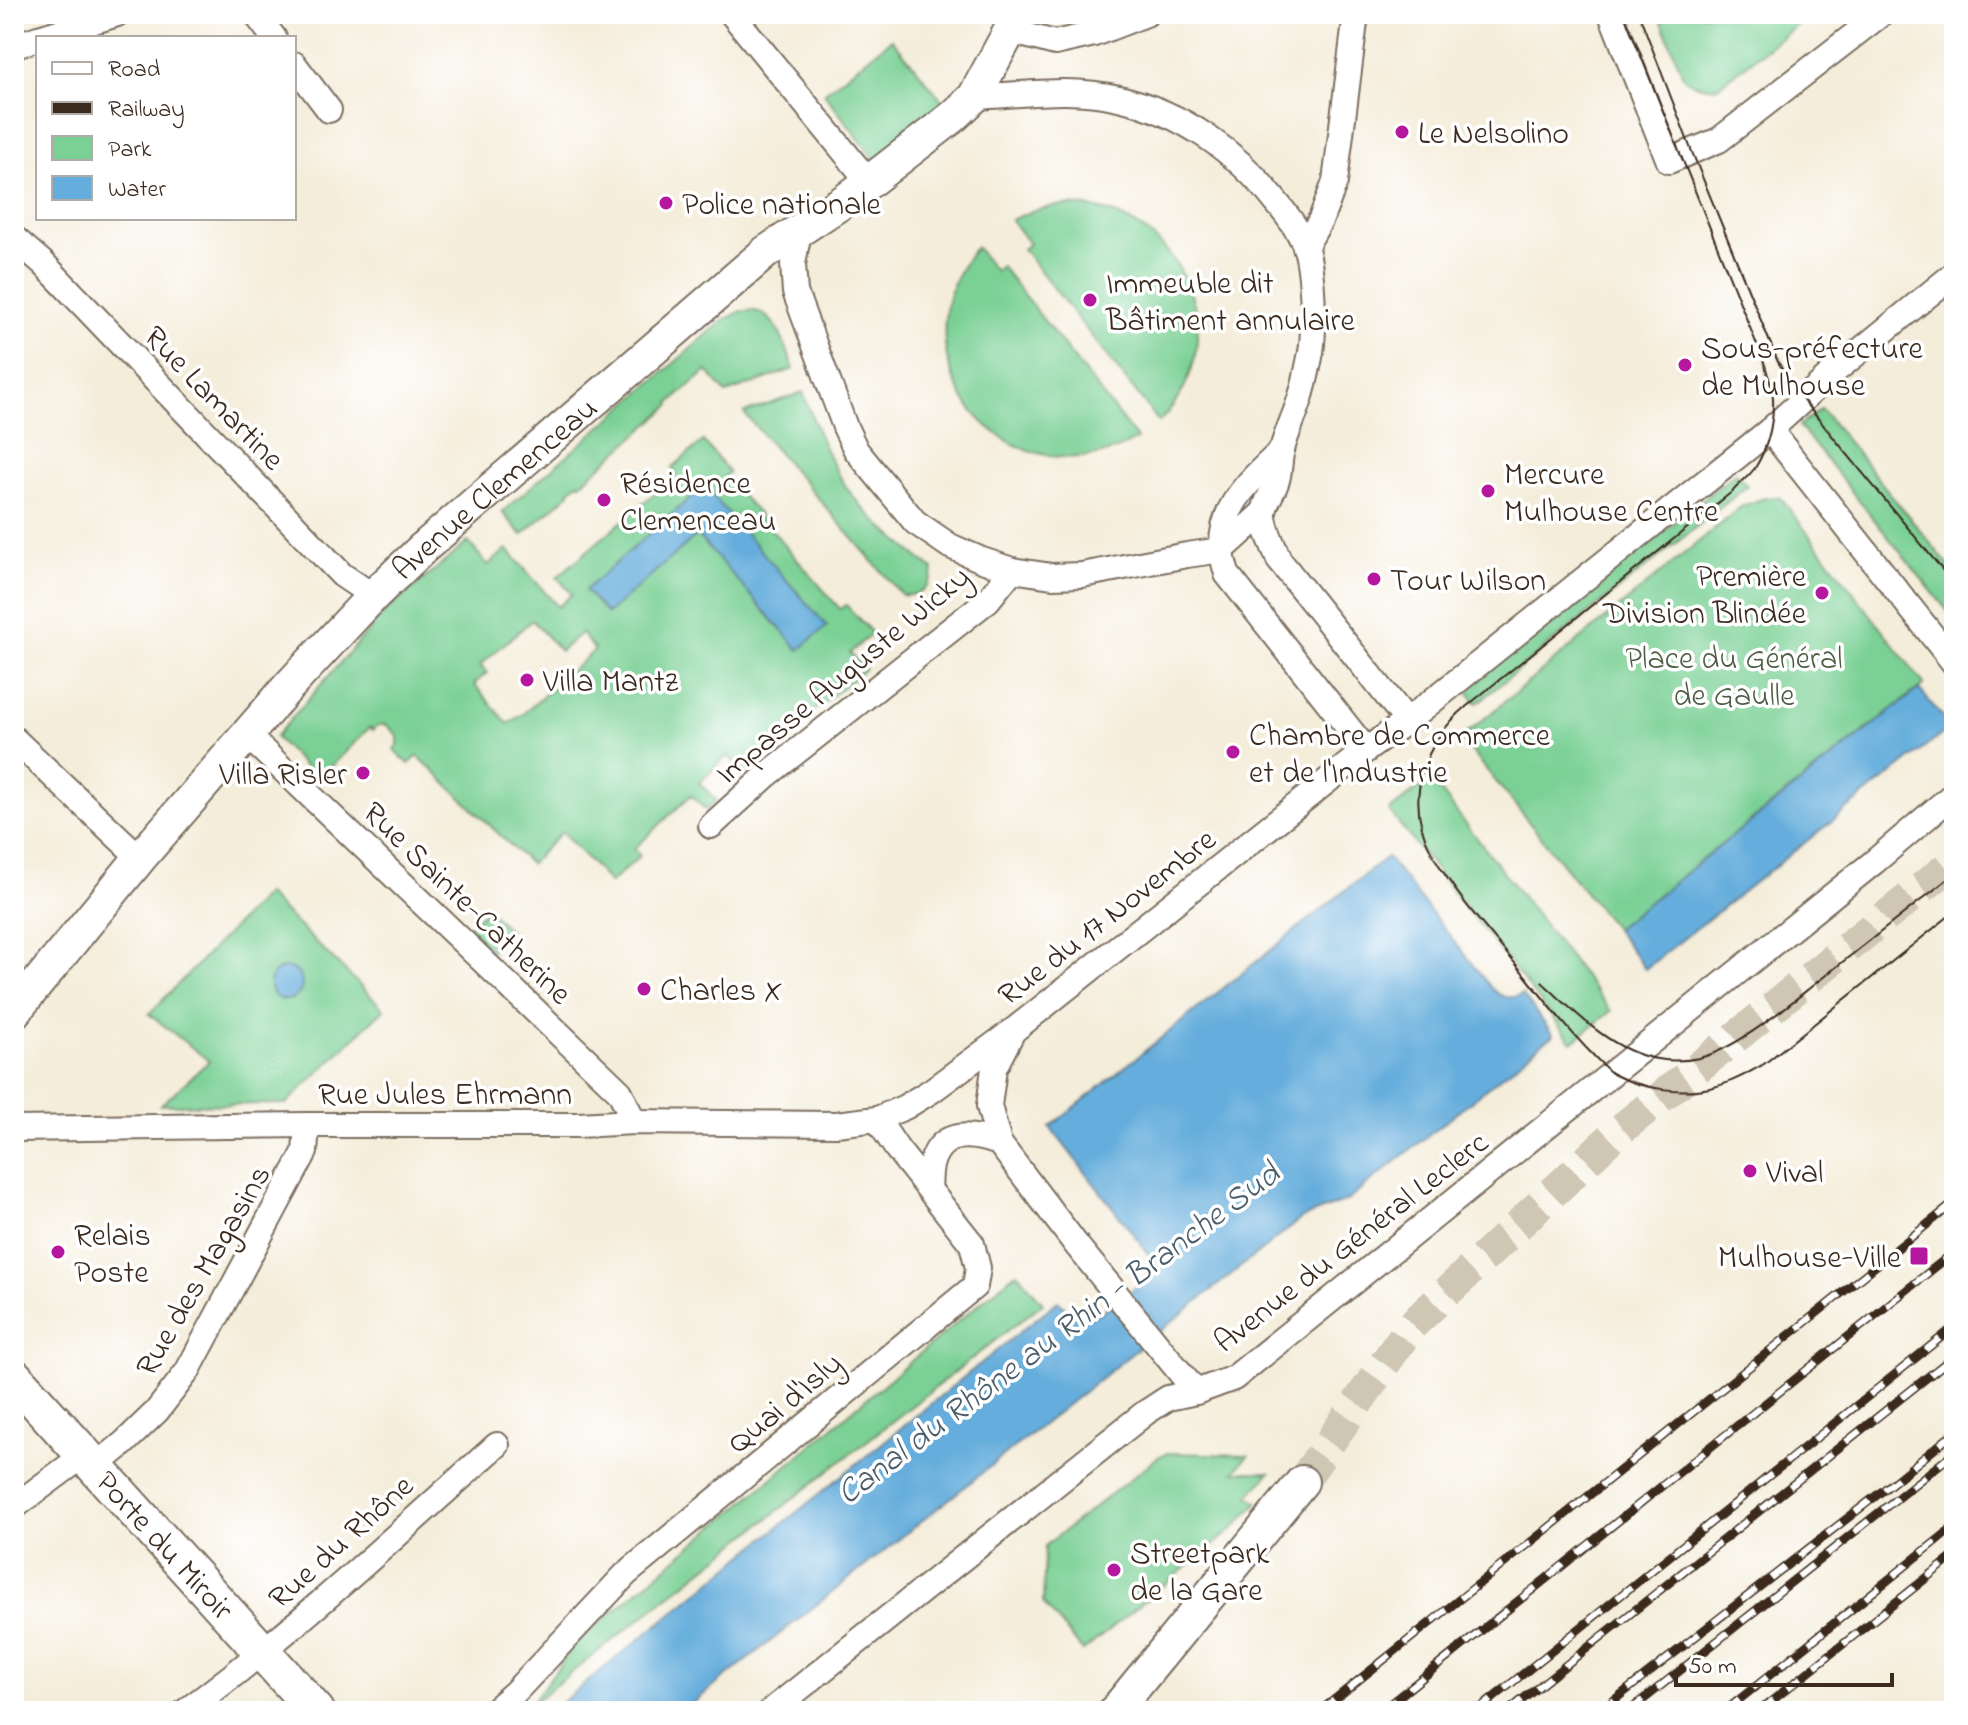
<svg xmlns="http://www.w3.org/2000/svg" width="1968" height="1725" viewBox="0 0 1968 1725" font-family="'Indie Flower',sans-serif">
	<rect width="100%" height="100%" fill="#fff"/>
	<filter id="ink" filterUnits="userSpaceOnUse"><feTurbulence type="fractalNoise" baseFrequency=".0125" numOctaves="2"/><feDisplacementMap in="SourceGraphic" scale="16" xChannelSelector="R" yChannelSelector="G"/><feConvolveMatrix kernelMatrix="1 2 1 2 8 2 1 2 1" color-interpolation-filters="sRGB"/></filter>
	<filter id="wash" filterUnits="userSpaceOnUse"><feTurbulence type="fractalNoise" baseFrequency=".006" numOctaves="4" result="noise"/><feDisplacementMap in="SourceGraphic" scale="32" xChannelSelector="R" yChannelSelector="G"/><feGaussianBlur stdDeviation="1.8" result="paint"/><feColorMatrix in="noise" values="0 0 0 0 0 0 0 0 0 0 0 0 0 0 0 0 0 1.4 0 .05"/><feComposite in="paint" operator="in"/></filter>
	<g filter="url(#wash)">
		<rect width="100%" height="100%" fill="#f4edda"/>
		<g fill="#7ad095" stroke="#5a7d5a" stroke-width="2" fill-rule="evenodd">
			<path d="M1659 14H1812L1717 87C1706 88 1690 85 1683 76Z"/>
			<polygon points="892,39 947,106 877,163 824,93"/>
			<path d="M1055 206C1175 196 1245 335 1159 422L1023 249 1029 244 1011 220 1032 211Z"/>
			<path d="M976 247 995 271 1001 266 1137 439C1114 453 1087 459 1061 457 956 448 908 327 976 247Z"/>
			<path d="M742 311C746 311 751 310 755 311 779 316 786 350 794 369L726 393 707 371 670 403 671 405 580 484 578 483 569 491 570 493 522 535 502 512 725 319Z"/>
			<path d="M803 392C815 425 827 458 847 488 868 518 904 546 933 569 933 585 919 597 902 595L744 413Z"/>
			<polygon points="1821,409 1954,572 1954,619 1799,426"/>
			<path d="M703 441 729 472 725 476 840 609 846 605 872 633 850 653 865 669 759 756 744 774 728 755 699 783 716 800 706 810 691 795 634 849 640 856 610 883 562 832 530 864 418 756 409 764 394 750 398 745V736L387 725H378L373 730 370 727 318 780 275 737 386 611 468 542 488 565 507 549 558 607 572 594 557 577 676 475 672 468ZM532 620 560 651 581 633 595 650 523 714 508 724 474 684 487 673 480 665Z"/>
			<polygon points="1736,473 1747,486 1477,703 1466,689"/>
			<polygon points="1780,497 1924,684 1615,929 1461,738 1742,506 1765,498"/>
			<polygon points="1431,779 1611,1011 1572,1042 1389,811"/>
			<polygon points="266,894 384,1009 286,1104 161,1105 209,1061 149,1014"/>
			<polygon points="487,909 510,931 491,951 467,928"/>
			<polygon points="1017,1272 1043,1303 530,1705 577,1642"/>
			<polygon points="1167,1453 1248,1455 1234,1472 1270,1472 1249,1496 1258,1502 1233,1529 1083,1651 1043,1603 1045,1546 1158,1457"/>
		</g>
		<g fill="#65addc" stroke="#506c7d" stroke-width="2">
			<polygon points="704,486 827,626 799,650 697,535 607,614 585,590"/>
			<polygon points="1919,689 1951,727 1645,969 1615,929"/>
			<path d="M1387 857 1493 990C1501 997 1512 1000 1522 994L1553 1035 1348 1200 1302 1218 683 1711H551L1058 1301C1066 1308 1073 1318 1084 1318 1095 1319 1138 1287 1146 1277 1152 1269 1150 1261 1148 1253L1050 1127Z"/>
			<circle cx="286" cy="984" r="16"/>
		</g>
	</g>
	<g filter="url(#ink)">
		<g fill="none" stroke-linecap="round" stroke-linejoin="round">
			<polyline stroke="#cfc6b4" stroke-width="32" stroke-dasharray="32 16" stroke-linecap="butt" points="1302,1482 1411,1326 1615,1134 1954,862"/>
			<g stroke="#7c6e60" stroke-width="28">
				<g id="minor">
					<polyline points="256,14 274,38"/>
					<polyline points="732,14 869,182"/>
					<polyline points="1611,14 1669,161 1719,140 1881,14"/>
					<polyline points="1010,31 1055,43 1094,34 1146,14"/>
					<polyline points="39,38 117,14"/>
					<polyline points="14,46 38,38"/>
					<polyline points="294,64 329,110"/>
					<path d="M974 97C1024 95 1068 86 1119 98 1183 113 1237 152 1277 203 1288 216 1297 228 1304 243 1313 266 1315 327 1311 352 1308 367 1305 384 1300 399 1295 416 1286 433 1282 450 1279 460 1280 471 1277 480 1274 491 1264 503 1264 514 1264 529 1274 546 1279 560L1407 721"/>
					<polyline points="799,231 793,264 795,292 845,427 856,450 915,522 950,546 982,560 1012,570 1052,576 1082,575 1187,555 1222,550 1264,512"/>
					<polyline points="14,238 44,264 342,575 373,596"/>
					<polyline points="1305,247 1321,219 1335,182 1356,14"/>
					<polyline points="1770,430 1954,663"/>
					<path d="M1282 450C1252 479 1220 504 1222 550 1222 558 1225 566 1227 574L1366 750"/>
					<polyline points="248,736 620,1092 634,1122"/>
					<polyline points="14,739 140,858"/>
					<polyline points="711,826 767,775 988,600 1012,570"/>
					<polyline points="1011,1035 994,1068 989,1106 999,1143 1078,1247 1196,1392"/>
					<polyline points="14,1129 307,1125 578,1125 634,1122 836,1124 877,1119 905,1107 931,1091 1014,1030 1366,750 1407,721 1451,686 1770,430 1829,376 1954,274"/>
					<path d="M929 1188C930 1180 929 1170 932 1162 942 1129 972 1134 999 1143"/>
					<polyline points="95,1467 124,1443 157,1411 187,1372 305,1152 307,1125"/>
					<polyline points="14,1507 84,1455"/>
					<path d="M186 1711C296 1630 395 1536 497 1445"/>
					<polyline points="493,1711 515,1692 626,1574 975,1286 978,1268 972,1244 897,1149 877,1119"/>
					<polyline points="771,1711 1145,1413 1168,1398 1196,1392 1234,1378 1874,862 1954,794"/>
				</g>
			</g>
			<g stroke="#7c6e60" stroke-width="36">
				<g id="tertiary">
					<path id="s1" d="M14 1012 140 858 289 686 373 596 422 549 766 252 847 199 954 116 974 97 1019 14"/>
					<polyline points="1115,1711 1302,1482"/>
				</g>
			</g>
			<g stroke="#7c6e60" stroke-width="40">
				<g id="secondary">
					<path id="s2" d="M14 1377 316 1711"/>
				</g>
			</g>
			<use href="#minor" stroke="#fff" stroke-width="24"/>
			<use href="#tertiary" stroke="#fff" stroke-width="32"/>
			<use href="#secondary" stroke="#fff" stroke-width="36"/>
			<g stroke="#3b2a1e" stroke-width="2">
				<path d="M1624 14 1765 365C1767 373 1770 381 1772 389 1776 415 1769 446 1755 468 1749 476 1740 483 1733 491L1467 706C1423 743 1403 799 1432 853 1457 899 1495 938 1528 979 1549 1006 1571 1033 1595 1057 1601 1063 1607 1070 1613 1074 1641 1089 1683 1095 1714 1087 1731 1083 1748 1073 1764 1064L1954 912"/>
				<polyline points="1639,14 1692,152 1778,362 1802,399 1954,584"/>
				<path d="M1542 982C1573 1011 1613 1052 1657 1059 1670 1061 1686 1061 1699 1058 1738 1049 1789 1004 1821 979 1865 944 1910 909 1954 874"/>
			</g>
			<g stroke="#3b2a1e" stroke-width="9">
				<g id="rail">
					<polyline points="1320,1711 1954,1203"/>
					<polyline points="1381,1711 1954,1252"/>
					<polyline points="1477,1711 1954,1327"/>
					<polyline points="1508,1711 1954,1356"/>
					<polyline points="1600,1711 1890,1485 1954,1433"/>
					<polyline points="1629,1711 1954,1453"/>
					<polyline points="1725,1711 1954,1527"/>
					<polyline points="1759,1711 1954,1556"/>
				</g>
			</g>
			<use href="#rail" stroke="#fff" stroke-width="6" stroke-dasharray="18" stroke-linecap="butt"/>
		</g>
	</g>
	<g fill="#b5179e" stroke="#fff" stroke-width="3">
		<circle cx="1402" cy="132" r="8"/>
		<circle cx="666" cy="203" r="8"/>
		<circle cx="1090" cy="300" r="8"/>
		<circle cx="1685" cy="365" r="8"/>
		<circle cx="1488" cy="491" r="8"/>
		<circle cx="604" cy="500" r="8"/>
		<circle cx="1374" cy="579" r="8"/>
		<circle cx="1822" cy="593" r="8"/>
		<circle cx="527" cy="680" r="8"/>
		<circle cx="1233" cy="752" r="8"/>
		<circle cx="363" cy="773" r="8"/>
		<circle cx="644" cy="989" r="8"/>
		<circle cx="1750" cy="1171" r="8"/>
		<circle cx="58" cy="1252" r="8"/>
		<rect x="1909" y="1246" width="20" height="20" rx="4"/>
		<circle cx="1114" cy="1570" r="8"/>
	</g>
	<g text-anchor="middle" stroke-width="7" stroke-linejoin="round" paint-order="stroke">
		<g font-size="32" fill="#3b2a1e" stroke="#fff" text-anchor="start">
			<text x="1418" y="143">Le Nelsolino</text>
			<text x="682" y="214">Police nationale</text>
			<text x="1106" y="293">Immeuble dit<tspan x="1106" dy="37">Bâtiment annulaire</tspan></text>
			<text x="1701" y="358">Sous-préfecture<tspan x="1701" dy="37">de Mulhouse</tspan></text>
			<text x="1504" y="484">Mercure<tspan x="1504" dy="37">Mulhouse Centre</tspan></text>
			<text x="620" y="493">Résidence<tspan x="620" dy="37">Clemenceau</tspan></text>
			<text x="1806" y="586" text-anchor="end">Première<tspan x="1806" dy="37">Division Blindée</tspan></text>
			<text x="1390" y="590">Tour Wilson</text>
			<text x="543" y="691">Villa Mantz</text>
			<text x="1249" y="745">Chambre de Commerce<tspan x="1249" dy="37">et de l'Industrie</tspan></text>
			<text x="347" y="784" text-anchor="end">Villa Risler</text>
			<text x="660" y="1000">Charles X</text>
			<text x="1766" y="1182">Vival</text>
			<text x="74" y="1245">Relais<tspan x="74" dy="37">Poste</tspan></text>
			<text x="1901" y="1267" text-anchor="end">Mulhouse-Ville</text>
			<text x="1130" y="1563">Streetpark<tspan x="1130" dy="37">de la Gare</tspan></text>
		</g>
		<g font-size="32" fill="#3b2a1e" stroke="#fff">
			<text transform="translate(215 397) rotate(46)" y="11">Rue Lamartine</text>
			<text dy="11" stroke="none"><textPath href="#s1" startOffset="712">Avenue Clemenceau</textPath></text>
			<text transform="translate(842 674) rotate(-40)" y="11">Impasse Auguste Wicky</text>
			<text transform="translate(468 902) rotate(44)" y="11">Rue Sainte-Catherine</text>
			<text transform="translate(1106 916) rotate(-38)" y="11">Rue du 17 Novembre</text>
			<text x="445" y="1104">Rue Jules Ehrmann</text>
			<text transform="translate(1350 1241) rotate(-38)" y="11">Avenue du Général Leclerc</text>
			<text transform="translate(202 1270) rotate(-60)" y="11">Rue des Magasins</text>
			<text transform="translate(784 1402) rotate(-40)" y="11">Quai d'Isly</text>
			<text transform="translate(340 1541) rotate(-42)" y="11">Rue du Rhône</text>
			<text dy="11" stroke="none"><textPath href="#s2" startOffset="226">Porte du Miroir</textPath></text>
		</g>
		<g font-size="32" fill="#4e5c42" stroke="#fff">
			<text x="1734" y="668">Place du Général<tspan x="1734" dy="37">de Gaulle</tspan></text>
		</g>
		<g font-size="34" font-style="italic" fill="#4c5e6a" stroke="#fff">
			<text transform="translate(1057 1332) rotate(-37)" y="12">Canal du Rhône au Rhin - Branche Sud</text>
		</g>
	</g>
	<rect width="1968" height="1725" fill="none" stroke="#fff" stroke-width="48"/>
	<rect x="36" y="36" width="260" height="184" fill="#ffffff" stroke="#b1aaa5" stroke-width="2"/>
	<rect x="52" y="62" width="40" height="12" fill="#ffffff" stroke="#b1aaa5" stroke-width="2"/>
	<text x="108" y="76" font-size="24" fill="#3b2a1e">Road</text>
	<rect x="52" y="102" width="40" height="12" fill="#3b2a1e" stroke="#b1aaa5" stroke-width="2"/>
	<text x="108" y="116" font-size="24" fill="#3b2a1e">Railway</text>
	<rect x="52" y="136" width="40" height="24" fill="#7ad095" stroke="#b1aaa5" stroke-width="2"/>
	<text x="108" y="156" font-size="24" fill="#3b2a1e">Park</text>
	<rect x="52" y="176" width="40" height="24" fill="#65addc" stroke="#b1aaa5" stroke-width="2"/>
	<text x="108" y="196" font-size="24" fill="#3b2a1e">Water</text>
	<path d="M1676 1673v12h216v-12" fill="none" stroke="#3b2a1e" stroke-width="4"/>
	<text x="1688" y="1673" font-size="24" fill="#3b2a1e" stroke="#ffffff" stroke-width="6" paint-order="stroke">50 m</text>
</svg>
